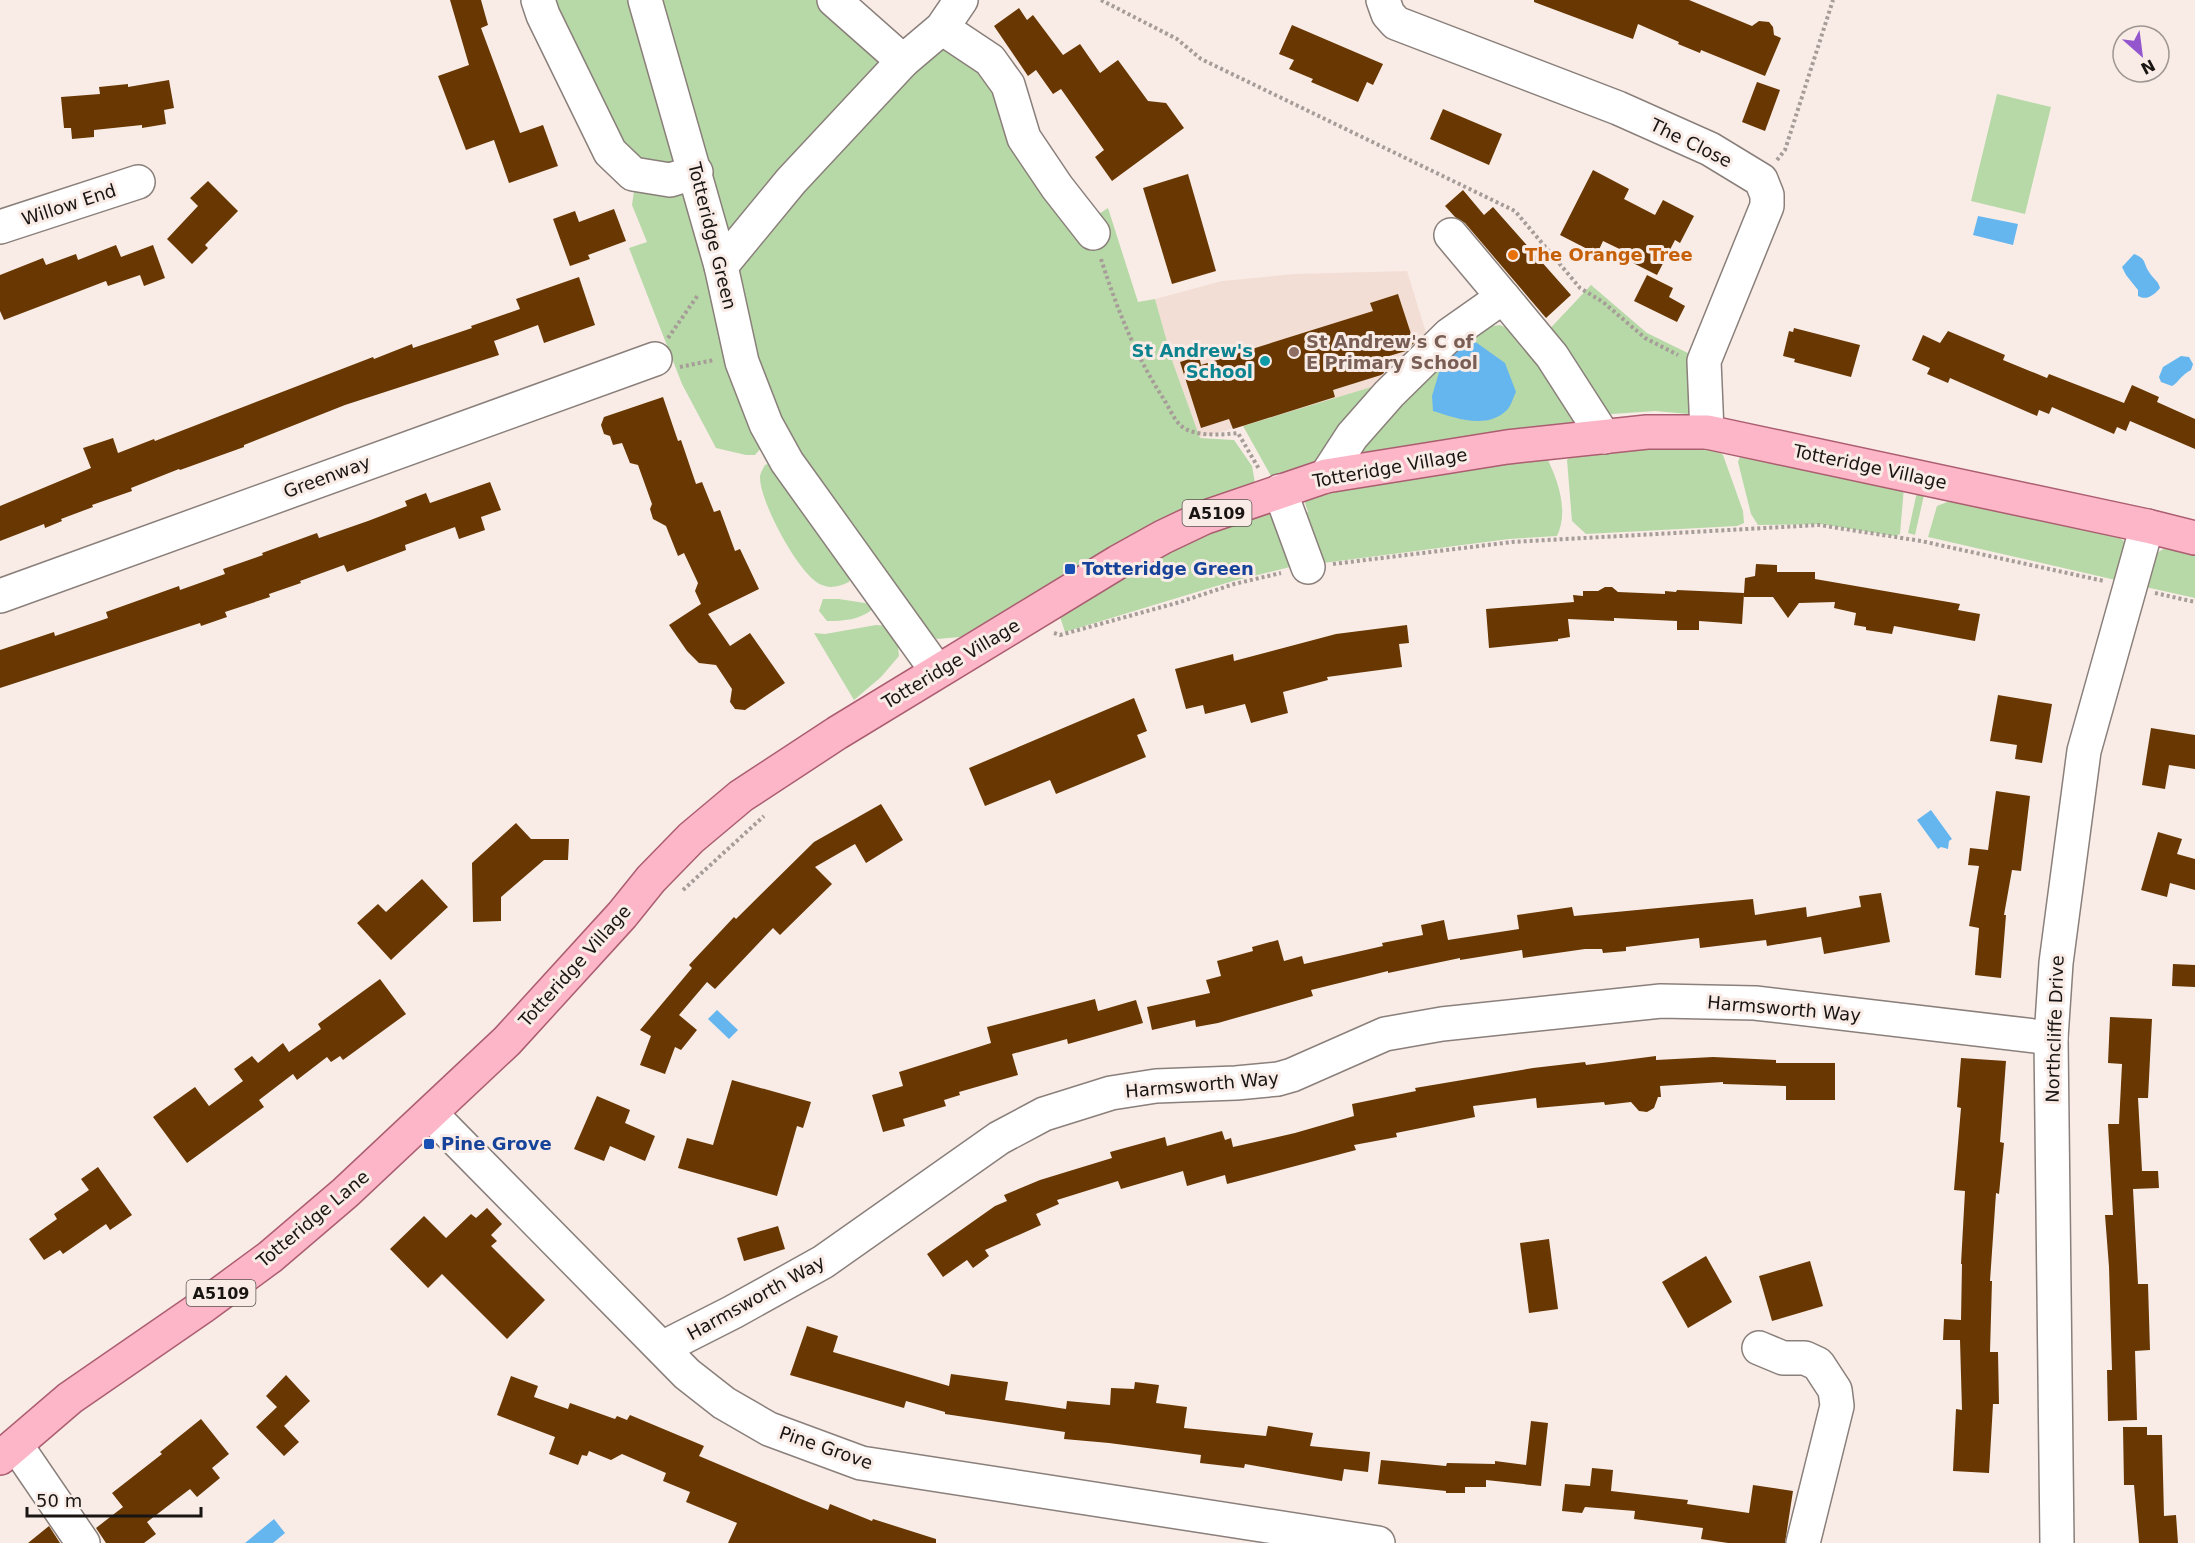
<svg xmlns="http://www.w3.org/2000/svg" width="2195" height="1543" viewBox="0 0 2195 1543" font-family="'DejaVu Sans',sans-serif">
	<rect width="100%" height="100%" fill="#f9ece7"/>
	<polygon fill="#f3ded5" points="1407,271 1429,342 1388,382 1336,399 1200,438 1173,363 1155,299 1222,281 1294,274"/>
	<g fill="#b7d9a7">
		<polygon points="543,0 639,0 681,173 616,150"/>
		<polygon points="654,0 826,0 886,55 727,242"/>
		<polygon points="943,46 978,64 1080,226 1108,208 1138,302 1155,299 1173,363 1200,438 1234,440 1252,466 1255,483 1184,509 1140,531 1107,553 960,637 937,639 904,611 781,427 758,381 734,267 807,171"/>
		<polygon points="1997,94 2051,107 2025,214 1971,201"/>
		<polygon points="693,182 761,448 755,455 746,455 716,448 682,384 629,248 647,242 632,205 634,191"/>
		<polygon points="1591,285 1647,333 1696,357 1700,415 1655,411 1598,415 1544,335"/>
		<polygon points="1500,325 1516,332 1583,421 1419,444 1348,459 1350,450 1479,328"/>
		<polygon points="1388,382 1312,465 1271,476 1243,426"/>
		<polygon points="1631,449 1715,449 1723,455 1743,511 1744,523 1737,526 1586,534 1572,521 1567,460 1570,457"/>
		<polygon points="1741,454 1904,487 1900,534 1895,536 1821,524 1758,525 1751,514 1738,462"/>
		<path d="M1546 456C1558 480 1569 511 1557 536L1509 539 1315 564 1293 517 1308 512 1304 500 1344 490Z"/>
		<path d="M773 462 851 574 849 582C840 586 831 589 822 585 800 578 759 500 760 477 760 473 763 469 765 465Z"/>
		<polygon points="1917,492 1924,495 1915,535 1908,533"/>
		<polygon points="1955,499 2111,531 2125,542 2129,552 2120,581 1928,537 1937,506"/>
		<polygon points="1274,509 1294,566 1233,581 1065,632 1060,617 1138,565 1189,541"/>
		<path d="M2175 546 2195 551V598L2141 586C2149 565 2151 549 2175 546Z"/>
		<path d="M823 599H839L871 604 873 609C859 620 844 621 827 621L819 611Z"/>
		<polygon points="876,625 888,626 897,638 899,656 881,677 854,700 814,633 825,634"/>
	</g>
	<g fill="#65b6ef">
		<polygon points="1978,216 2018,224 2013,245 1973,235"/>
		<path d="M2134 254C2147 259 2143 263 2149 272 2153 279 2158 280 2160 288 2154 295 2147 301 2138 296V290L2126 275 2122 267Z"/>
		<path d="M1470 338 1505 363 1516 392C1513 398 1511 406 1507 410 1487 430 1455 418 1433 411L1432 396 1443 359Z"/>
		<path d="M2181 356 2189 357 2193 364 2191 370C2181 375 2178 383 2172 386L2161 382 2159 377 2163 367Z"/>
		<polygon points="1931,810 1952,839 1949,841 1948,849 1941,847 1938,849 1917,820"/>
		<polygon points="717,1010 738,1030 729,1039 708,1019"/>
		<polygon points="274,1519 285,1533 273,1543 245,1543"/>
	</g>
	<g fill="#693802">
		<polygon points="450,0 481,0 488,25 481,28 520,133 543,125 558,166 509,183 494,140 466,150 438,76 469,65"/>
		<polygon points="1534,0 1689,0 1752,26 1759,21 1769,22 1773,27 1774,35 1781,38 1765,76 1701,50 1700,53 1678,44 1679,42 1638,24 1633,39 1534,2"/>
		<polygon points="1019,8 1027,20 1033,15 1063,55 1080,44 1100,73 1118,60 1148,101 1166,103 1184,128 1112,181 1095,157 1104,150 1061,89 1053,94 1036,70 1028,76 994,26"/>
		<polygon points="1292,25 1383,64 1373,85 1367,82 1358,102 1311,82 1313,79 1289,69 1294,60 1279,54"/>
		<polygon points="169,80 174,108 164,110 166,124 142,128 142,125 94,130 94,137 72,139 71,128 64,128 61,97 100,94 99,87 128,84 128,87"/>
		<polygon points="1757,82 1780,90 1765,131 1742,122"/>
		<polygon points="1443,109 1502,134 1489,165 1430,139"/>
		<polygon points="1593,170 1629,189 1624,199 1655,215 1663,200 1694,216 1680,243 1675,240 1657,275 1631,262 1634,256 1603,241 1597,254 1560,235"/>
		<polygon points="1188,174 1216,271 1172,284 1143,188"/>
		<polygon points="208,181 238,211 205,245 208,248 192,264 167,239 198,206 190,198"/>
		<polygon points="1463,190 1484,215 1493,207 1571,295 1546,318 1465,223 1455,217 1445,206"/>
		<polygon points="614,209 626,241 588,255 590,259 570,266 553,219 575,211 579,222"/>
		<polygon points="116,245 121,257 153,245 165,278 144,286 140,275 108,286 106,281 4,320 0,311 0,275 43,258 46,265 76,254 78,260"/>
		<polygon points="1647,275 1673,288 1669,297 1685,306 1677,322 1634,301"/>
		<polygon points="579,277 595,325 544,343 538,325 494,341 499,355 345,405 244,445 244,447 180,470 179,469 131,488 132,491 92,505 93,507 61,519 62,521 45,528 44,524 0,541 0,506 91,468 83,448 113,438 118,453 154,439 155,441 373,357 374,359 412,344 413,348 472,328 471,326 520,309 516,299"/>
		<polygon points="1398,294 1414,343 1406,351 1379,359 1384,373 1381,375 1333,390 1335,397 1233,429 1229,419 1201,428 1180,362 1199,356 1201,365 1373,311 1370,303"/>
		<polygon points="1794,328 1860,345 1851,377 1794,362 1795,359 1783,356 1789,331 1793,332"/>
		<polygon points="1948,331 2005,355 2003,360 2047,378 2049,374 2124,403 2132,385 2159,397 2157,402 2195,419 2195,449 2130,421 2126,431 2117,427 2114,434 2052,407 2049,414 2039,410 2037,416 1950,378 1948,383 1927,374 1930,368 1912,360 1923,335 1940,343"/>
		<polygon points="663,397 678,441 681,440 696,484 702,482 714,512 720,510 735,551 740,549 759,589 708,614 730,646 750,633 785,683 745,710 735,709 730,702 732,689 716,665 699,663 687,651 669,625 701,604 695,591 698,583 684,553 678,556 666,526 653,519 650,509 652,504 638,465 630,463 622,443 613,445 610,436 604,434 601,425 604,417"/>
		<polygon points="490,482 501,510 481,517 485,530 459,539 455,527 405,545 406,550 347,572 344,565 300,581 301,583 269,594 270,597 225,612 227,617 201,626 200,623 0,688 0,650 54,632 55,636 108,618 106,612 179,586 180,590 225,574 223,569 263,555 262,553 317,533 319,538 368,521 407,506 405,501 426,493 430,503"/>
		<polygon points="1756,564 1777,565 1777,572 1815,572 1815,579 1960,604 1958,610 1980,614 1975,641 1894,626 1892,634 1866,630 1866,627 1854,625 1856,613 1834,608 1835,602 1799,603 1788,618 1773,597 1744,597 1744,594 1742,624 1699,621 1699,630 1677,630 1677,621 1614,618 1614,621 1568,619 1570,637 1558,639 1558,641 1489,648 1486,609 1574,602 1573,595 1583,596 1583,591 1598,591 1605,587 1612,587 1618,592 1665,594 1665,591 1676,592 1677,590 1744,593 1745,578 1755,576"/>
		<polygon points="1407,625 1409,643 1399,644 1402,667 1327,677 1328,680 1283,692 1288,713 1251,723 1245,704 1205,714 1203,705 1186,709 1175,669 1233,654 1234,661 1336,634"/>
		<polygon points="1998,695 2052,704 2042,763 2015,759 2017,745 1990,741"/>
		<polygon points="1134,698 1147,731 1137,735 1146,757 1056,794 1050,780 985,806 969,768"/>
		<polygon points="2151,728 2195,735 2195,769 2169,765 2165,789 2142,785"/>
		<polygon points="1996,791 2030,796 2021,871 2012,870 2004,915 2006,915 2001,978 1975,975 1979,928 1969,926 1979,866 1968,865 1970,848 1988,850"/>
		<polygon points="881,804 903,840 866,863 855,844 815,867 832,884 780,935 773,928 715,989 707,982 679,1015 697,1030 681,1050 675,1047 665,1074 640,1065 651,1036 640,1030 692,968 689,965 734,917 736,919 814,842"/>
		<polygon points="516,823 531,839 569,839 568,860 544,860 501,897 501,921 473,922 472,863"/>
		<polygon points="2158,832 2182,839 2177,854 2195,859 2195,890 2170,883 2167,897 2141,890"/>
		<polygon points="422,879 448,907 391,960 357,923 378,904 386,912"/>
		<polygon points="1881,893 1890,942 1824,954 1821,937 1767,946 1766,940 1700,948 1699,938 1626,947 1626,951 1603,953 1602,949 1585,949 1523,958 1522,950 1460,960 1460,958 1388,973 1388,971 1311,990 1313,996 1218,1023 1196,1027 1195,1020 1152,1030 1147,1007 1210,993 1206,980 1221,976 1217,961 1253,951 1252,947 1278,940 1284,961 1302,956 1304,964 1383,946 1382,943 1423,935 1421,925 1444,920 1448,940 1519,929 1517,915 1572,907 1574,916 1753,899 1755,915 1806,907 1807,917 1861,907 1859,896"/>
		<polygon points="2173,964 2195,965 2195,987 2172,986"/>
		<polygon points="380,979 406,1014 343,1060 340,1056 331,1062 327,1057 297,1080 293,1074 259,1100 264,1107 187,1163 153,1117 195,1087 209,1106 243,1081 234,1069 252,1056 258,1063 283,1043 289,1052 321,1029 318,1024"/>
		<polygon points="1095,999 1098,1011 1136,1000 1143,1023 1068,1044 1067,1039 1012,1054 1018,1075 959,1092 960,1095 944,1100 946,1106 903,1119 905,1126 883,1132 872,1095 903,1086 899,1072 991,1043 987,1027"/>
		<polygon points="2110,1017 2152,1019 2148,1098 2138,1098 2142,1171 2158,1171 2159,1188 2133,1189 2138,1284 2148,1284 2150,1350 2135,1351 2137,1420 2108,1421 2107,1370 2112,1370 2109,1267 2105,1215 2113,1215 2108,1124 2119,1124 2122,1064 2108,1063"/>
		<polygon points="1656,1056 1656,1060 1713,1057 1776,1060 1776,1063 1835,1063 1835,1100 1786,1100 1786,1086 1723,1084 1723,1082 1660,1086 1661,1097 1658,1097 1654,1108 1647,1112 1639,1111 1631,1102 1605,1105 1604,1102 1537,1108 1536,1098 1473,1106 1475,1117 1396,1133 1397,1137 1354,1145 1356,1150 1227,1184 1225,1175 1187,1186 1183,1171 1121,1189 1118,1181 1057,1200 1059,1204 1036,1214 1041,1225 985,1250 989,1256 973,1268 967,1260 943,1277 927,1254 995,1206 1007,1201 1004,1195 1040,1180 1112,1158 1110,1152 1165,1137 1167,1146 1222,1131 1225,1140 1231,1138 1233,1147 1295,1133 1354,1116 1352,1104 1416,1091 1415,1088 1533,1068 1585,1062 1586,1065"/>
		<polygon points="1961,1058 2006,1061 2000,1142 2004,1143 1999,1194 1996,1193 1990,1281 1992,1281 1990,1352 1998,1352 1999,1404 1993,1404 1989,1473 1953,1471 1956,1409 1962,1410 1960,1340 1943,1340 1944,1319 1961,1320 1962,1264 1961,1264 1965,1191 1954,1190 1961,1108 1957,1107"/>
		<polygon points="732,1080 811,1102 803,1128 797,1126 777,1196 678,1168 687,1138 713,1145"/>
		<polygon points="597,1096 630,1110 625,1123 655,1136 645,1161 610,1146 604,1161 574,1149"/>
		<polygon points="98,1167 132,1215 110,1230 106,1224 63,1254 60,1250 44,1260 29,1239 57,1219 54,1214 89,1190 81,1179"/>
		<polygon points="487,1208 502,1224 491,1235 497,1241 491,1246 545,1300 507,1339 442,1274 428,1288 390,1249 424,1216 446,1238 471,1214 476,1218"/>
		<polygon points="778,1226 785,1249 744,1261 737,1238"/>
		<polygon points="1549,1239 1558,1309 1529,1313 1520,1243"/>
		<polygon points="1706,1256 1732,1302 1688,1328 1662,1282"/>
		<polygon points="1810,1261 1823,1306 1772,1321 1759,1276"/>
		<polygon points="807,1326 838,1336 833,1352 949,1386 951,1374 1008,1382 1005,1400 1066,1409 1067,1401 1110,1405 1111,1388 1134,1389 1135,1382 1159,1385 1156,1403 1187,1407 1184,1428 1266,1436 1268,1426 1313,1433 1310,1446 1370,1452 1368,1472 1344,1469 1342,1481 1245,1464 1244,1468 1200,1463 1201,1455 1109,1443 1064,1439 1065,1432 945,1414 945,1412 906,1401 904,1408 790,1375"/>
		<polygon points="286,1375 310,1401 284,1426 299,1442 284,1456 256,1427 277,1407 266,1396"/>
		<polygon points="511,1376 538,1386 534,1397 568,1409 570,1403 615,1419 617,1416 627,1420 630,1415 704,1446 699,1456 801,1499 828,1510 830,1504 872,1521 873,1519 936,1539 936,1543 728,1543 737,1523 686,1502 690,1492 663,1481 666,1473 622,1454 611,1460 589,1451 587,1456 582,1455 578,1465 549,1454 555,1437 497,1415"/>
		<polygon points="201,1419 229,1454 212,1468 220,1478 197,1497 190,1489 147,1522 156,1534 144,1543 106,1543 96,1528 123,1507 112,1493 162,1454 160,1452"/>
		<polygon points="1531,1421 1548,1423 1541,1486 1486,1480 1486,1487 1465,1487 1465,1493 1446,1493 1446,1491 1378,1484 1381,1460 1446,1466 1447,1463 1495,1464 1495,1461 1526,1465"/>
		<polygon points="2123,1427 2147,1427 2147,1435 2162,1435 2164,1516 2176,1515 2178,1543 2139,1543 2134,1485 2124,1485"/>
		<polygon points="1592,1468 1613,1470 1611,1491 1688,1500 1687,1504 1749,1513 1753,1485 1793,1491 1785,1543 1728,1543 1701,1539 1703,1528 1634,1519 1635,1511 1585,1507 1582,1513 1562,1511 1565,1484 1590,1486"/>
		<polygon points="49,1526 60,1543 28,1543"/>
	</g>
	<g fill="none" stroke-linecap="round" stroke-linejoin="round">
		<g stroke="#8a7f7a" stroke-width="36">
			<g id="minor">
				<polyline points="538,0 543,15 610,152 633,174 670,180 696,172"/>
				<polyline points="645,0 721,266 742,362 766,424 787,462 937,671"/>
				<polyline points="834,0 903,61"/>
				<polyline points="1383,0 1388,14 1396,23 1618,108 1710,149 1761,180 1767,195 1767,206 1704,361 1707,432"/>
				<polyline points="942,28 990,60 1008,85 1024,138 1057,187 1093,233"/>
				<polyline points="0,227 138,182"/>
				<polyline points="1451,235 1503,297"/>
				<polyline points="721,266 791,181 903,61 942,28 961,0"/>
				<polyline points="1326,476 1352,436 1389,394 1449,335 1503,297 1552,356 1604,437"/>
				<polyline points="1280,491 1308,567"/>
				<polyline points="0,596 655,359"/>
				<polyline points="431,1114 687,1374 724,1403 769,1429 861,1463 1378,1543"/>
				<polyline points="662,1348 733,1312 823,1262 999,1138 1044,1114 1111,1093 1156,1086 1236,1083 1278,1079 1292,1075 1385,1034 1442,1024 1661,1001 1755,1003 2051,1038"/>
				<polyline points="1759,1348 1783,1358 1805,1358 1818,1364 1835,1390 1837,1406 1803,1543"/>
				<polyline points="16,1445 83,1543"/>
				<polyline points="2057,1543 2051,1038 2056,963 2084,751 2147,526"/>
			</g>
		</g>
		<g stroke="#ab5e70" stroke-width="36">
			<polyline id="major" points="0,1458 70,1398 202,1307 270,1257 345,1193 507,1041 622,915 651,879 691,838 741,796 837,733 1118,562 1163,537 1203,518 1326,476 1507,447 1647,432 1707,432 2147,526 2195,538"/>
		</g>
		<g stroke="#a69c98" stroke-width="4" stroke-dasharray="3 3" stroke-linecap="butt">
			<polyline points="1101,0 1177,39 1201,59 1515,211 1580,288 1603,302 1645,338 1678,355"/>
			<polyline points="1777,160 1785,150 1833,0"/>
			<path d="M1101 259C1117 309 1136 357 1165 401 1169 408 1174 419 1180 425 1193 437 1221 435 1238 433L1259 469"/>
			<polyline points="668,338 698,295"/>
			<polyline points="680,367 714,360"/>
			<polyline points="1333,564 1512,542 1819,525 1921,541 2104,581"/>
			<polyline points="2155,593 2195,602"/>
			<polyline points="1054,633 1060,635 1180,602 1234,584 1281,573"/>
			<polyline points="683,890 764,816"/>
		</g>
		<use href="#minor" stroke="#fff" stroke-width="33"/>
		<use href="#major" stroke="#fcb6c7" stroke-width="33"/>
	</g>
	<circle fill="#e8710a" stroke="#f9ece7" stroke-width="2" cx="1513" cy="255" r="6"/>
	<circle fill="#8d6e63" stroke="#f9ece7" stroke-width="2" cx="1294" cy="352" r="6"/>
	<circle fill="#0f9aa8" stroke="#f9ece7" stroke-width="2" cx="1265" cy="361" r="6"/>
	<g fill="#1a4fb4" stroke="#f9ece7" stroke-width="2">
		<rect x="1064" y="563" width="12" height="12" rx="3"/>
		<rect x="423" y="1138" width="12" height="12" rx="3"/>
	</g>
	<g text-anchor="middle" stroke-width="6" stroke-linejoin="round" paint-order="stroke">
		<g fill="#f9ece7" stroke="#5c5653" stroke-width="1.5">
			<rect x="1182.5" y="500" width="69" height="26" rx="4.5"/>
			<rect x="186.5" y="1280" width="69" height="26" rx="4.5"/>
		</g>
		<g font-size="16" font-weight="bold" fill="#191513">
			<text x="1217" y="519">A5109</text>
			<text x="221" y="1299">A5109</text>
		</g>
		<g font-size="18" fill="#191513" stroke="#f9ece7">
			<text transform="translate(1691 143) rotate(26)" y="6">The Close</text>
			<text transform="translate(69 205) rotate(-18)" y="6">Willow End</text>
			<text transform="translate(712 236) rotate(76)" y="6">Totteridge Green</text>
			<text transform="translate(1870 467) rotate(12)" y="6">Totteridge Village</text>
			<text transform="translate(1390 468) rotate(-10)" y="6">Totteridge Village</text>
			<text transform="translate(327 477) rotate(-20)" y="6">Greenway</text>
			<text transform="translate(951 664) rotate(-31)" y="6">Totteridge Village</text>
			<text transform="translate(575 966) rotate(-48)" y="6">Totteridge Village</text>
			<text transform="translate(1784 1009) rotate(5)" y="6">Harmsworth Way</text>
			<text transform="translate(2055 1029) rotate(-88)" y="6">Northcliffe Drive</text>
			<text transform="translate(1202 1085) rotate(-5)" y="6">Harmsworth Way</text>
			<text transform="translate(313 1219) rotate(-40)" y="6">Totteridge Lane</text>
			<text transform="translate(756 1298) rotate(-29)" y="6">Harmsworth Way</text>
			<text transform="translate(826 1448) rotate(19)" y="6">Pine Grove</text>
		</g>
		<g font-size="18" font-weight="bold" fill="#c56008" stroke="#f9ece7" text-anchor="start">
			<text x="1525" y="261">The Orange Tree</text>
		</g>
		<g font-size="18" font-weight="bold" fill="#785e54" stroke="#f9ece7" text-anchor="start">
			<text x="1306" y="348">St Andrew's C of<tspan x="1306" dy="21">E Primary School</tspan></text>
		</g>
		<g font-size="18" font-weight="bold" fill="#0d838f" stroke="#f9ece7" text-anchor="end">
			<text x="1253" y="357">St Andrew's<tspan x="1253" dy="21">School</tspan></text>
		</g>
		<g font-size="18" font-weight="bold" fill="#164399" stroke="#f9ece7" text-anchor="start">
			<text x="1082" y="575">Totteridge Green</text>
			<text x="441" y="1150">Pine Grove</text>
		</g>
	</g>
	<g transform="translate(2141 54) rotate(152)"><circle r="28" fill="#f9ece7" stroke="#9f9692" stroke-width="1.5"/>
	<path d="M0-4.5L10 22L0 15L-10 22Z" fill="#9356cd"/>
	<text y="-9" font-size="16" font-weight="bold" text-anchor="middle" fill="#191513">N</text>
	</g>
	<path d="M27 1507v9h174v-9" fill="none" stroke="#191513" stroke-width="3"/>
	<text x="36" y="1507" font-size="18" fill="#191513" stroke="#f9ece7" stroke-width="4.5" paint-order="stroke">50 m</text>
</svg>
